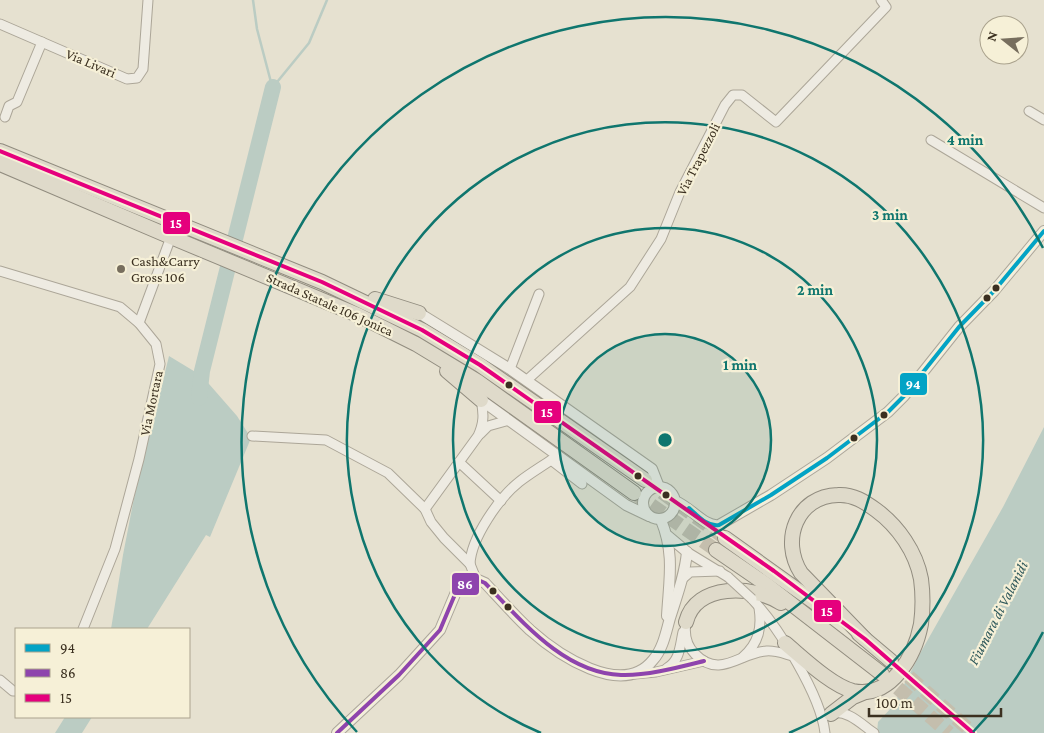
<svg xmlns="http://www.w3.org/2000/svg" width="1044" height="733" viewBox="0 0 1044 733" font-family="'Crimson Pro',serif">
	<rect width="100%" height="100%" fill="#e6e1d0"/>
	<g fill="#bbccc3">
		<polygon points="169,356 202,376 237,416 251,438 210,537 206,535 147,629 111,629 123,555 134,498"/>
		<polygon points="1044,427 1044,733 877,733 878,722 893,706 922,650 1003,507"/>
		<polygon points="65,717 92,717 82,733 55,733"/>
	</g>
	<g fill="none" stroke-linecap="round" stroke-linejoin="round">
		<g stroke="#bbccc3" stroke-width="2.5">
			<polyline points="253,0 257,29 272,86"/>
			<polyline points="273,87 309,43 327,0"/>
		</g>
		<polyline stroke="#bbccc3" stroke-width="16" points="199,398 202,371 273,87"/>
		<g stroke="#c4bead" stroke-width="14" stroke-dasharray="14 7" stroke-linecap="butt">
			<polyline points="645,480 725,538"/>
			<polyline points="634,493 716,550"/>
			<polyline points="893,663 973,733"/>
			<polyline points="882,674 949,733"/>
		</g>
		<g stroke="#aca698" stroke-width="11">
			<g id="minor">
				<polyline points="0,24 127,79 137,78 143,69 148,0"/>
				<polyline points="1029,111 1044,120"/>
				<polyline points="5,117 9,106 17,102 42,42"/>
				<polyline points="931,140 1044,208"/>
				<polyline points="0,271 120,307 139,323 156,344 160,364 139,459 115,549 83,629"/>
				<polyline points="139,323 171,237"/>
				<polyline points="510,369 539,294"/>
				<polyline points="527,380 630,287 661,239 680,192 725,105 733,95 742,95 776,122 886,7 881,0"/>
				<polyline points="480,434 488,426 509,420"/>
				<polyline points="252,436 326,440 388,473 425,509 431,522 444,538 470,564 476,579"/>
				<polyline points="459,462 501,501"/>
				<path d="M425 509 478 436C484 423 484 414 481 400"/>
				<polyline points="687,552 728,577"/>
				<path d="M470 564C471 538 499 498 519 482 529 474 541 467 551 460L582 484"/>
				<polyline points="682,579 690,572 720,571"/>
				<path d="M752 599C778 626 821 696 825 733"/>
				<path d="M686 622C684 634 686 645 695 654 720 680 741 652 766 651 775 650 785 654 793 656"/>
				<path d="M743 657C759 643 762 627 759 608"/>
				<path d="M667 668C680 661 680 645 683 632"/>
				<polyline points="635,674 656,672 704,661"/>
				<polyline points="0,680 13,691 16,691"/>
				<path d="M832 713C848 710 861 724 874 733"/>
			</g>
		</g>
		<g stroke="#aca698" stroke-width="12">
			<g id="tertiary">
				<polyline points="419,313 510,369 652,469 659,487"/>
				<polyline points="481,400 626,505 649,516"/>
				<circle cx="659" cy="503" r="16"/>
				<path d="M675 501C691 507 704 527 719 525L771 495 827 458 888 412 904 396 959 327 994 291 1044 231"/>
				<path d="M661 520C675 554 669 580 667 616"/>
				<polyline points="668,536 687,552"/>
				<path d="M337 733 399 675 440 630 456 592 465 584 476 579 485 583C500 599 514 615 530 630 557 654 622 699 653 660 663 649 666 632 670 618 677 596 685 574 687 552"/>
			</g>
		</g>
		<g stroke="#918c7f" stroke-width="16">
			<g id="trunk">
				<polyline points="0,151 322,282 422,330 480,365 645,480"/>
				<polyline points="0,164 171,237 358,315 416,344 477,381 634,493"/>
				<polyline points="375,299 419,313"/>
				<polyline points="447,371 481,400"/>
				<polyline points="725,538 831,614"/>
				<polyline points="716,550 767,585 882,674"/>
				<path d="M686 622C696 583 753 585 781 603"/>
				<polyline points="859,634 891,661"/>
				<path d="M785 643C802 657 832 686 853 691 891 699 915 656 921 624 923 609 923 594 921 579 916 552 898 526 876 510 865 502 853 494 838 495 797 496 780 540 801 573L865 639"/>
				<polyline points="831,714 853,697 865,692"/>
			</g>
		</g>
		<use href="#minor" stroke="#eeebe2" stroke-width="9"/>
		<use href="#tertiary" stroke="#eeebe2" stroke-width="10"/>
		<use href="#trunk" stroke="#dfdaca" stroke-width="14"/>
		<g stroke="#aca698" stroke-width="11" stroke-linecap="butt">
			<polyline id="minor-bridge" points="728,577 752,599"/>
		</g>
		<use href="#minor-bridge" stroke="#eeebe2" stroke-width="9"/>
		<g stroke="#f6f0d7" stroke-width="8">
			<path id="bus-1" d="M689 508C698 516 707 527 719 525L771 495 827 458 888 412 904 396 959 327 994 291 1044 231"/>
		</g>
		<g stroke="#f6f0d7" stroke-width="8">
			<path id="bus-2" d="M337 733 399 675 440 630 456 592 465 584 476 579 485 583C522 621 564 673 621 675 647 676 680 667 704 661"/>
		</g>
		<g stroke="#f6f0d7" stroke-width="8">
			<polyline id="bus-3" points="0,151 322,282 422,330 480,365 774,571 865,639 973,733"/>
		</g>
		<use href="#bus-1" stroke="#03a3c5" stroke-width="4"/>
		<use href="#bus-2" stroke="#8e44ad" stroke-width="4"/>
		<use href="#bus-3" stroke="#e5007d" stroke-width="4"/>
	</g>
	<circle cx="665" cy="440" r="106" fill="#0f766e" fill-opacity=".12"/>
	<g fill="none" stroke="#0f766e" stroke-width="2.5">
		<circle cx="665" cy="440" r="106"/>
		<circle cx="665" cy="440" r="212"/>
		<path d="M541 733A318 318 0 1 1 789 733"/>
		<path d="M1043 632A424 424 0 0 1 973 732M357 732A424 424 0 1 1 1043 248"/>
	</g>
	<circle fill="#776e5e" stroke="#f6f0d7" stroke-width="2" cx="121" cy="269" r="5"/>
	<g fill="#3b3020" stroke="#f6f0d7" stroke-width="2">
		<circle cx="996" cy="288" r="4.5"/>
		<circle cx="987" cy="298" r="4.5"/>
		<circle cx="509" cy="385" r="4.5"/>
		<circle cx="884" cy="415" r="4.5"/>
		<circle cx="854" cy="438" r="4.5"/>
		<circle cx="638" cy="476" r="4.5"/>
		<circle cx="666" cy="495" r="4.5"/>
		<circle cx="493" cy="591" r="4.5"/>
		<circle cx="508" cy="607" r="4.5"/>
	</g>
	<g text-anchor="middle" stroke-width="4.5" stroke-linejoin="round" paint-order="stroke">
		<g font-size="14" fill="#3b3020" stroke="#f6f0d7">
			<text transform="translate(91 63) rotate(23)" y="5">Via Livari</text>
			<text transform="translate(698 159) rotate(-63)" y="5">Via Trapezzoli</text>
			<text transform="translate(330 304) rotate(24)" y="5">Strada Statale 106 Jonica</text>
			<text transform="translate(151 403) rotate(-78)" y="5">Via Mortara</text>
		</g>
		<g font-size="14" fill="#3b3020" stroke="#f6f0d7" text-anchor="start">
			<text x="131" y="266">Cash&amp;Carry<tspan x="131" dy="16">Gross 106</tspan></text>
		</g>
		<g font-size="15" font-style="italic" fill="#2f595b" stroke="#f6f0d7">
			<text transform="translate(998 613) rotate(-63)" y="5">Fiumara di Valanidi</text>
		</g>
	</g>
	<circle cx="665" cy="440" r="8" fill="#0f766e" stroke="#f6f0d7" stroke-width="2.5"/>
	<g font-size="15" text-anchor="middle" font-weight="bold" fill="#0f766e" stroke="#f6f0d7" stroke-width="4.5" stroke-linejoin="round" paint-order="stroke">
		<text x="965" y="145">4 min</text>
		<text x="890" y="220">3 min</text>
		<text x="815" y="295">2 min</text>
		<text x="740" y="370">1 min</text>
	</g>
	<g stroke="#f6f0d7" stroke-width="2">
		<rect x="162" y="211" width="29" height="24" rx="5" fill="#e5007d"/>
		<rect x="899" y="372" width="29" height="24" rx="5" fill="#03a3c5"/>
		<rect x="533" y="400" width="29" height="24" rx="5" fill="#e5007d"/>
		<rect x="451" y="572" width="29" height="24" rx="5" fill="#8e44ad"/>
		<rect x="813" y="599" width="29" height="24" rx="5" fill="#e5007d"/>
	</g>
	<g font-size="14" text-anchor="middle" font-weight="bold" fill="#fff">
		<text x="176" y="228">15</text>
		<text x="913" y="389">94</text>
		<text x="547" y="417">15</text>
		<text x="465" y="589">86</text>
		<text x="827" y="616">15</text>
	</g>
	<rect x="15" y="628" width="175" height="90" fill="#f6f0d7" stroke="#aba38e"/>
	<rect x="25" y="644" width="25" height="8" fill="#03a3c5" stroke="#aba38e"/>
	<text x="60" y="653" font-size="15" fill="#3b3020">94</text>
	<rect x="25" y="669" width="25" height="8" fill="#8e44ad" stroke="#aba38e"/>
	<text x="60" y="678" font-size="15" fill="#3b3020">86</text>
	<rect x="25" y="694" width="25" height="8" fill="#e5007d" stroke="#aba38e"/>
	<text x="60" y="703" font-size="15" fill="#3b3020">15</text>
	<g transform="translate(1004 40) rotate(287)"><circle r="24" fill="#f6f0d7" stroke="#aba38e"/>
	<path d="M0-4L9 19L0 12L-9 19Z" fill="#776e5e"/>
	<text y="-8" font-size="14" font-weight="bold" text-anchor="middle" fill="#3b3020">N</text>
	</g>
	<path d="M869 708v8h132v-8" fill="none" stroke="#3b3020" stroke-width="2.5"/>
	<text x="876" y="708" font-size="15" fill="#3b3020" stroke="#f6f0d7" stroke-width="4" paint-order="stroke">100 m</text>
</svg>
